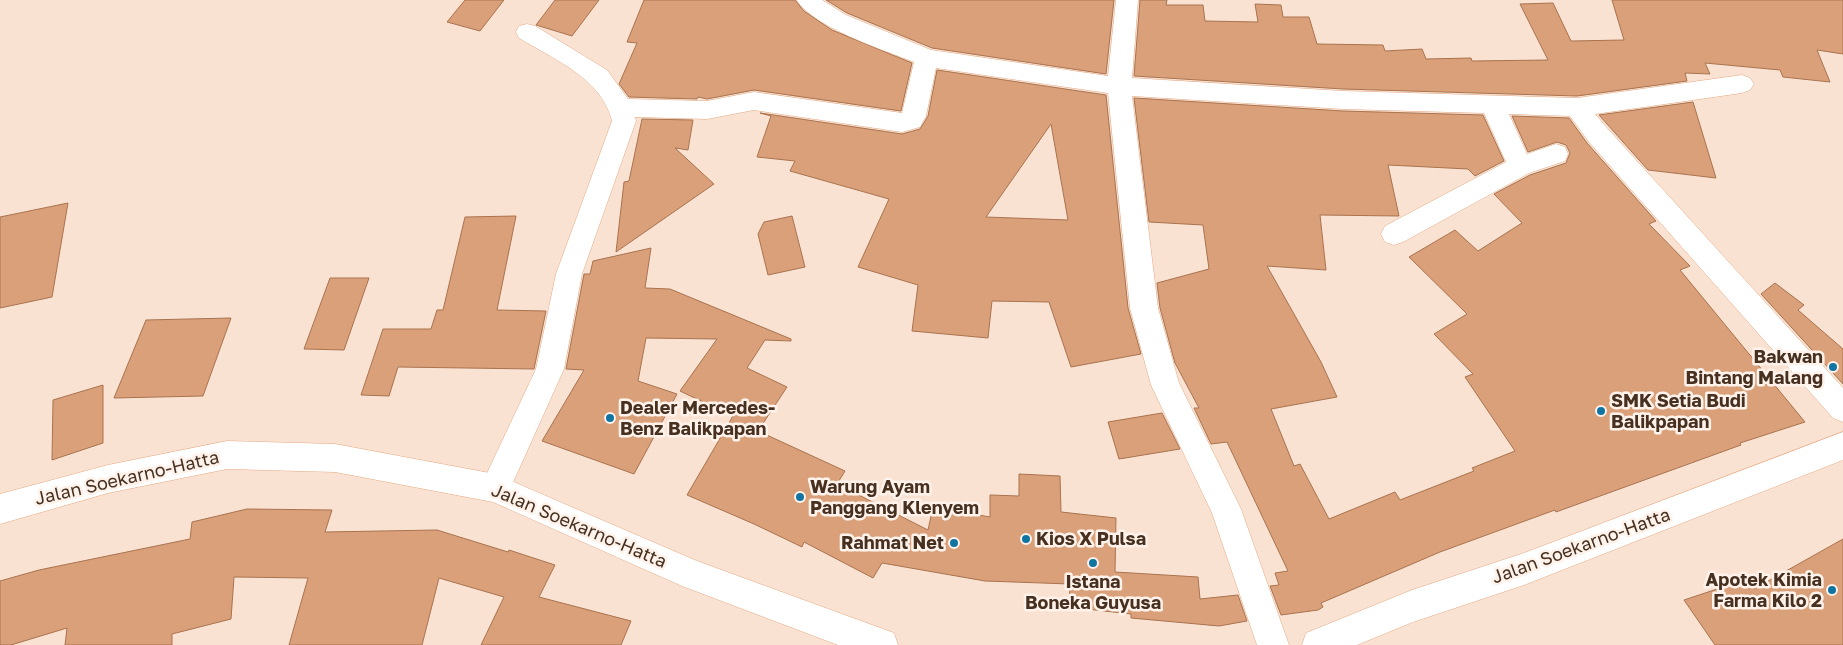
<svg xmlns="http://www.w3.org/2000/svg" width="1843" height="645" viewBox="0 0 1843 645" font-family="'Golos Text',sans-serif">
	<rect width="100%" height="100%" fill="#fae2d2"/>
	<g fill="#d9a07a" stroke="#a9734f" fill-rule="evenodd">
		<polygon points="465,0 504,0 480,31 447,22"/>
		<polygon points="555,0 599,0 572,36 536,25"/>
		<polygon points="644,0 795,0 804,11 832,30 912,63 901,111 754,90 707,99 698,97 697,99 629,97 619,84 637,43 627,42"/>
		<polygon points="826,0 1114,0 1106,74 932,48 847,13"/>
		<polygon points="1140,0 1167,0 1166,5 1203,5 1205,21 1258,22 1255,4 1281,5 1283,17 1309,17 1317,44 1383,45 1385,51 1422,49 1426,59 1471,58 1472,61 1548,60 1520,4 1553,3 1571,41 1624,40 1612,0 1843,0 1843,54 1817,50 1830,82 1783,77 1780,70 1705,63 1710,74 1685,73 1687,81 1577,96 1343,89 1134,76"/>
		<path d="M937 70 1106 95 1128 308 1141 354 1071 367 1049 302 992 301 988 338 912 331 918 285 858 267 889 199 790 171 795 161 757 157 771 116 760 113 902 134 920 129 928 116ZM1051 124 1068 220 986 217Z"/>
		<polygon points="1134,98 1343,111 1483,115 1504,161 1475,176 1468,169 1388,165 1399,216 1320,215 1326,270 1267,266 1321,362 1337,397 1271,409 1294,466 1300,464 1329,519 1395,492 1400,500 1474,471 1472,468 1515,451 1465,377 1473,374 1434,334 1467,314 1409,257 1455,230 1478,251 1522,223 1494,194 1530,175 1566,163 1570,153 1566,145 1557,142 1528,152 1512,116 1569,118 1587,143 1656,221 1649,224 1690,266 1680,270 1805,422 1740,443 1741,445 1556,512 1555,510 1440,552 1321,603 1323,607 1318,610 1281,615 1270,586 1279,585 1275,573 1288,571 1227,442 1211,444 1194,408 1199,408 1175,363 1160,308 1157,283 1209,269 1203,225 1149,222"/>
		<polygon points="1693,102 1716,178 1648,170 1599,115"/>
		<polygon points="642,119 693,120 688,150 675,148 714,184 616,252 624,182 629,181"/>
		<polygon points="68,203 52,297 0,308 0,217"/>
		<polygon points="516,216 497,310 546,311 534,369 398,367 389,396 361,395 383,329 431,329 437,310 443,310 465,217"/>
		<polygon points="792,216 805,267 768,275 758,234 764,222"/>
		<polygon points="651,248 645,288 670,289 791,339 791,341 765,340 747,368 787,387 758,431 845,471 837,484 928,530 933,507 990,517 990,495 1019,496 1019,474 1060,476 1061,512 1116,518 1115,572 1198,577 1200,599 1238,595 1247,621 1219,626 1131,618 1131,614 1069,607 1070,584 985,581 882,563 873,578 804,542 802,547 754,524 687,495 733,416 680,391 717,339 646,338 638,381 677,394 634,474 542,441 584,370 566,369 584,274 590,274 593,261"/>
		<polygon points="330,278 369,278 344,350 304,349"/>
		<polygon points="1775,283 1804,305 1798,310 1843,349 1843,384 1761,294"/>
		<polygon points="231,318 203,396 114,398 146,320"/>
		<polygon points="103,385 103,443 52,460 53,400"/>
		<polygon points="1162,413 1180,449 1119,459 1108,422"/>
		<polygon points="247,509 332,510 325,532 437,530 508,552 509,550 555,565 539,597 631,621 621,645 481,645 504,597 439,578 422,645 289,645 308,578 234,577 231,619 172,634 172,645 65,645 67,628 11,645 0,645 0,581 39,570 190,539 192,522"/>
		<polygon points="1843,539 1843,645 1715,645 1684,600 1747,579 1754,589"/>
	</g>
	<g fill="none" stroke-linecap="round" stroke-linejoin="round">
		<g stroke="#e4aa84" stroke-width="1">
			<path id="minor" d="M797 0H822L846 15 931 50 1108 76 1116 0H1138L1132 78 1343 91 1577 98 1742 75 1750 78 1754 84 1750 90 1742 93 1595 114 1607 128 1843 388V422L1833 418 1589 142 1570 116 1509 114 1527 154 1556 144 1565 147 1568 154 1565 161 1529 173 1403 242 1394 245 1385 242 1381 234 1385 226 1506 162 1484 113 1343 109 1132 96 1158 308 1179 383 1241 509 1289 645H1257L1212 513 1151 385 1130 308 1108 93 936 68 926 116 920 127 902 132 754 110 707 119 635 117 636 121 582 274 564 369 506 498 495 502 484 498 480 488 536 369 556 274 612 121C602 78 553 59 519 38L516 32 519 26 527 24 535 26 607 70 628 99 707 101 754 92 902 113 914 62C884 50 813 27 797 0Z"/>
		</g>
		<g stroke="#e4aa84" stroke-width="1">
			<g id="highway">
				<polygon points="1843,432 1843,460 1524,585 1413,622 1357,645 1302,645 1306,633 1412,590 1524,553"/>
				<polygon points="227,441 335,444 495,474 697,561 894,633 898,645 838,645 682,586 493,502 335,472 227,469 108,493 0,524 0,494 108,465"/>
			</g>
		</g>
		<use href="#minor" fill="#fff" fill-rule="evenodd"/>
		<use href="#highway" fill="#fff" fill-rule="evenodd"/>
	</g>
	<g fill="#1075a1" stroke="#fef2ea" stroke-width="2">
		<circle cx="1833" cy="367" r="5"/>
		<circle cx="1601" cy="411" r="5"/>
		<circle cx="610" cy="418" r="5"/>
		<circle cx="800" cy="497" r="5"/>
		<circle cx="1026" cy="539" r="5"/>
		<circle cx="954" cy="543" r="5"/>
		<circle cx="1093" cy="563" r="5"/>
		<circle cx="1832" cy="590" r="5"/>
	</g>
	<g text-anchor="middle" stroke-width="5" stroke-linejoin="round" paint-order="stroke">
		<g font-size="18" font-weight="bold" fill="#473020" stroke="#fef2ea" text-anchor="start">
			<text x="1823" y="363" text-anchor="end">Bakwan<tspan x="1823" dy="21">Bintang Malang</tspan></text>
			<text x="1611" y="407">SMK Setia Budi<tspan x="1611" dy="21">Balikpapan</tspan></text>
			<text x="620" y="414">Dealer Mercedes-<tspan x="620" dy="21">Benz Balikpapan</tspan></text>
			<text x="810" y="493">Warung Ayam<tspan x="810" dy="21">Panggang Klenyem</tspan></text>
			<text x="1036" y="545">Kios X Pulsa</text>
			<text x="944" y="549" text-anchor="end">Rahmat Net</text>
			<text x="1822" y="586" text-anchor="end">Apotek Kimia<tspan x="1822" dy="21">Farma Kilo 2</tspan></text>
			<text x="1093" y="588" text-anchor="middle">Istana<tspan x="1093" dy="21">Boneka Guyusa</tspan></text>
		</g>
		<g font-size="18" fill="#473020" stroke="#fef2ea">
			<text transform="translate(127 478) rotate(-13)" y="6">Jalan Soekarno-Hatta</text>
			<text transform="translate(579 526) rotate(23)" y="6">Jalan Soekarno-Hatta</text>
			<text transform="translate(1581 546) rotate(-20)" y="6">Jalan Soekarno-Hatta</text>
		</g>
	</g>
</svg>
